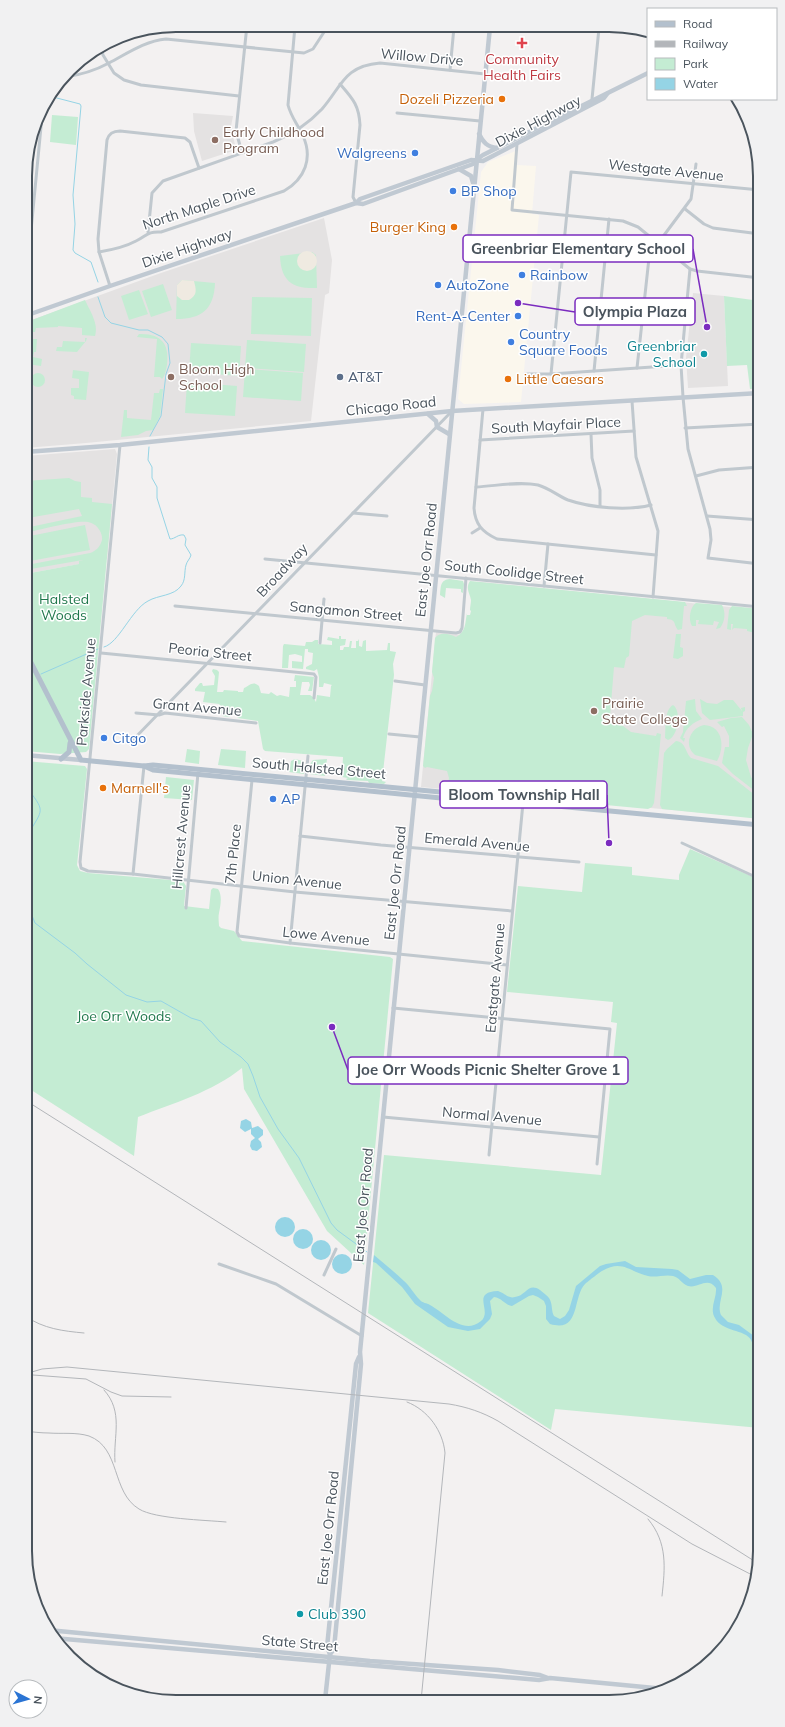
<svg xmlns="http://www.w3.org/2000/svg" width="785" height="1727" viewBox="0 0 785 1727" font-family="Mulish,sans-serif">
	<rect width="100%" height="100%" fill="#f3f1f1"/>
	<polygon fill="#fbf7ed" points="518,150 517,165 536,166 532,214 539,215 521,402 464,404 458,399 481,172 488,162"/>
	<g fill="#e4e2e2">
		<polygon points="193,113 233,116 231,126 236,150 202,161 194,131"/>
		<polygon points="324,218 332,260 329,293 325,295 311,421 86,443 25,448 25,332 27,324 29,321 158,274"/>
		<polygon points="693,293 724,296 728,386 688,388 686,358"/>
		<polygon points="115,449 117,454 107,559 25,574 25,456"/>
		<polygon points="480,582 760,610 760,818 421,787 436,632 472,636"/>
	</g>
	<g fill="#c4ecd3">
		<polygon points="52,115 78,117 76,145 50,142"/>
		<path d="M312 252 316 255 317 288C292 289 281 281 280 256Z"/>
		<path d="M182 280 215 283C214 309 202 319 176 319L177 285Z"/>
		<polygon points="163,284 172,310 151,317 142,291"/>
		<polygon points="139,290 148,314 129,320 121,296"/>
		<polygon points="724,296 760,301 760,388 750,389 747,365 727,366"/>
		<polygon points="252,297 312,298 311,336 251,334"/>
		<path d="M85 300C90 311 99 324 95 336L82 335V328L58 326V327L36 328 35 332H30L32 320Z"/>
		<path d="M139 334C161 333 170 344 167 365 166 370 165 376 162 379L160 377H154L157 339 137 337Z"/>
		<polygon points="85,338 87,338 86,341 77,352 56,351 57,347 62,347 63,341 85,342"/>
		<polygon points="29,339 37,339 36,352 34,352 33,357 42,359 41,366 27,364"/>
		<polygon points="247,340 306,344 304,372 245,368"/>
		<polygon points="191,343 241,346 239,376 189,372"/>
		<polygon points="245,369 303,373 301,401 243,397"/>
		<polygon points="73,370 89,372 86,400 74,399 74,396 71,395 71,388 79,388 79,379 72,378"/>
		<circle cx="38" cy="380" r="7"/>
		<polygon points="187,382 237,386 235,416 185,413"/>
		<polygon points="160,389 163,389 160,416 153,430 146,431 138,435 121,437 124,410 127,410 127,418 151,420 154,393 159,393"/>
		<path d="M69 478 75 481 81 482V497L92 498V502L112 504 89 749 86 752 60 754 25 751V574L79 564V561L83 560 25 570V563L32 564 90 553C96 551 100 547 102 540 103 532 96 523 88 522 76 520 39 530 25 533V528L82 516 79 509 28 518H25V481Z"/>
		<polygon points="85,525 90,550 30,561 25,537"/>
		<path d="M450 579 463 581 464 584 463 593 461 592V589L446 588 445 598 440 595C441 586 440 580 450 579Z"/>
		<path d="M470 581 685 602 687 606H684L682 629 678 630C673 624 677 620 667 619V617L645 615 632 621 629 656 626 658 624 668 614 667 610 716 631 732 656 736 657 733 661 734 654 803 652 807 648 809 447 790 449 778 447 771 427 767 425 768 423 766 430 696 432 691 434 678 432 672 435 638C440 631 450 634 456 637 466 632 465 623 467 613V615H470L471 611 470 610C470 607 471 603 471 600 470 593 465 589 470 581Z"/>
		<path d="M696 603 722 605C726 612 725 622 720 628L716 629 719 622 714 621 713 625 698 624 699 620H696V626H692C688 619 690 607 696 603Z"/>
		<polygon points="732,606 760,609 760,634 747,631 747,629 734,628 732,630 733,624 731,624 731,630 727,629 729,610"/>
		<polygon points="676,634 681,634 680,647 683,648 683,656 678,659 673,658"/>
		<path d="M339 636H341V639H346L345 645 340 646V650H343L344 647H349L350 641H352L351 648H356V641H358L359 639V646L362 647 363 641 366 640V651L387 650 388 643H390V651L396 652 393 664 394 675 382 781 386 782 384 784 369 783 368 781 347 780 346 779 348 778 342 777 343 757 265 751 263 749 258 721 238 718 235 714H232L229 717 222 716 221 706 219 704 203 702 205 692 195 691V689L200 683H202L203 686 214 685 215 676 212 671 213 669 217 670 219 672 217 692H223L224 690 238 691V692H243L244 688C249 686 253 680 259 686L261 693 269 694 271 692 277 696 280 695 289 697 290 687H296V681H294L295 675 314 677 312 691H308L310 685 309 682H302L300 695H310L313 697 316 702 317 695 330 697 331 686 332 685 324 683 323 687H319V677L317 669 314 671 306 669V667L312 664 313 653 308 652V649H305L303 669 292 668V661L302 662V656L295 654 289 655 288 668H282L283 646 284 644 305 646 306 642H312L315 640H318V644L332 645V641L327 640 328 637 339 639Z"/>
		<path d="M695 699 696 711 702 719C693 723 686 727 683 738H685L684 742 680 738 683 732 686 701Z"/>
		<polygon points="700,699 707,703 717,704 724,700 733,700 742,711 741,708 745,707 745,711 743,712 743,716 710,720 702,713"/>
		<path d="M673 705C682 711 678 737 668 740L665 738C666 728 664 710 673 705Z"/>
		<polygon points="742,717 749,725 753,734 748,748 746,760 751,777 760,789 760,795 733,774 722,763 725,747 729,747 729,736 724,726 722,727 717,722 731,718"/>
		<path d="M704 725C723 726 725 747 717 761L695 755C683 745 690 728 704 725Z"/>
		<path d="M676 741C686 742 685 752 691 758L718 766 760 799V819L662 809 660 805 664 753 667 749Z"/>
		<polygon points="187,749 200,751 199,764 185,762"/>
		<polygon points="221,749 246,751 245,768 218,765"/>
		<polygon points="295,759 303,761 304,774 289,772 291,761"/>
		<polygon points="327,759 325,776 310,774 310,764 313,760"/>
		<path d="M25 761 85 766 87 769 77 865 80 871 88 873 183 881 186 886 184 906 209 909 211 890 213 888 218 889C223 896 220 907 219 913 218 917 219 923 219 926L221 928 234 931 242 941 390 957 393 959 364 1265 327 1231 244 1089 242 1068C212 1092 174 1103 138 1117L134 1156 25 1086Z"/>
		<polygon points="166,777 194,780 192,800 164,798"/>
		<polygon points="690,849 760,880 760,1428 555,1409 551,1430 368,1313 384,1155 601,1175 617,1023 611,1022 613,1002 507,992 518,886 582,892 585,863 632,867 632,875 679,880 679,875"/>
	</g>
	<g fill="#efeae1">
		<circle cx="307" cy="261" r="10"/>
		<path d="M182 280 194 281C196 289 198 295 189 300H182L177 296V285Z"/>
	</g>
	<g fill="#95d4e5">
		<polygon points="246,1119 251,1122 252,1128 258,1126 263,1130 263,1135 258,1139 261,1142 262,1147 257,1151 252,1150 250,1146 251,1141 255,1138 251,1134 251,1129 245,1132 240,1128 241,1121"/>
		<circle cx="285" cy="1227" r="10"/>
		<circle cx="303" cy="1239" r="10"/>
		<circle cx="321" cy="1250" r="10"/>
		<circle cx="342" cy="1264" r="10"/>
		<path d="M374 1255C384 1264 395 1272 404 1281 410 1286 414 1294 420 1300 422 1303 427 1303 430 1305 445 1313 463 1336 481 1321 493 1311 470 1292 498 1291 505 1293 508 1299 515 1297 526 1296 528 1282 540 1290 543 1293 547 1295 549 1298 553 1304 551 1311 554 1316L560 1319 565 1316 569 1310 576 1286 600 1266 606 1264 625 1261 636 1267 672 1269 678 1270 690 1279 706 1275H713C732 1287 715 1301 721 1315L728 1322 739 1325 754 1336 759 1347 757 1356 760 1362V1370L754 1368C752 1359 755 1347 751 1340 745 1329 722 1332 715 1318 709 1308 717 1298 716 1288 707 1276 698 1289 688 1286 682 1284 679 1277 673 1276 665 1274 656 1278 648 1276 630 1272 622 1259 602 1271 600 1272 586 1283 585 1284 572 1298 581 1333 550 1324L546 1319V1306L544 1301 538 1297 533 1295 529 1296 512 1306C505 1305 502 1298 494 1297L490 1301 492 1314 490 1319 480 1329 468 1331 448 1327 415 1304 402 1287 376 1263 373 1262Z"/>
	</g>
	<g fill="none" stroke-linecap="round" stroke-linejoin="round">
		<g stroke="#95d4e5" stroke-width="1">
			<polyline points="53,97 80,104 81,106 73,195 75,224 73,250 75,253 91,262 98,282"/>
			<polyline points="98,297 105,317 111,323 139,330 148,330 162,337 168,344 170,363 166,374 161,416 150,436"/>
			<path d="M104 647C119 643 131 610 148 601 158 595 174 596 181 586 186 580 184 572 186 565 187 561 190 559 191 555L185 545 186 539 184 535C178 534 175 539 170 539L169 536 157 498V487L152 478V467L148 460 149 447"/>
			<polyline points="41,674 98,649"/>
			<polyline points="25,680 28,679"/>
			<path d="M25 785C46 813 44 807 27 836"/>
			<polyline points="25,898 35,923 75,953 87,964 126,995 147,1002 161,1001 191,1018 201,1021 220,1042 241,1057 248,1064 253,1076 260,1097 278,1129 299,1158 331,1223 337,1230 367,1252"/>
		</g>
		<g stroke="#c0c8ce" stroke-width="3">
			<polyline points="101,47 103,55 114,73 124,80 141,85 239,96"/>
			<polyline points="450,70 454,27"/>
			<path d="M65 77C80 75 96 70 109 63 128 53 145 41 166 39L304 53 313 49 328 26"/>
			<path d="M340 84C353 99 359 105 360 125L353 197 356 203"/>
			<polyline points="592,99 599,28"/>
			<polyline points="397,113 480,121"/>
			<polyline points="517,144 512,210 623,221 638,227 690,269 697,271 760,278"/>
			<polyline points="242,153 236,131 247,25"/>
			<polyline points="685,209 704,224 713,228 760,234"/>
			<path d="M148 232 152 193 163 181 273 142C291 135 308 124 322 109 342 86 344 66 380 63L485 74"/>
			<path d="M99 252C111 250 125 247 136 241 147 236 147 231 161 232L284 191C305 179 313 158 303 136 298 125 291 117 288 105L295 26"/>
			<polyline points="690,269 681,365 683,397 688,449 710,529 711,540 708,558 760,564"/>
			<path d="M110 286 99 252 98 239 107 140C109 133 113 131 120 131L185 138 190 142 199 168"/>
			<polyline points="25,293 43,106"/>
			<polyline points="637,368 649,258 653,250 691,199 696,164"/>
			<polyline points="594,371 609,219"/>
			<polyline points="525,374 551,374 681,365"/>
			<polyline points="551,374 571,172 760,190"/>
			<polyline points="632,401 636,457 658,531 653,597"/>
			<path d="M483 409 474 508C475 524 482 532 497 539L656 555"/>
			<polyline points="685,428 760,424"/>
			<polyline points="591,434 592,458 600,490 600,506"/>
			<polyline points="480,440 634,431"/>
			<polyline points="120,445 80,862 81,868 88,871 133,874 295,892 512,911"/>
			<polyline points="696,476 719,470 760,467"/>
			<path d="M476 487C496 486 519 481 538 485 549 488 558 496 568 500 591 508 628 511 651 505"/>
			<polyline points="353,513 387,516"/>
			<polyline points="707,516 760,520"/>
			<polyline points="472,533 480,528"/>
			<polyline points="265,559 760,607"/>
			<polyline points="544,586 548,544"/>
			<polyline points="175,606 456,633 460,632 462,628 466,578"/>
			<polyline points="320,643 324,599"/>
			<polyline points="101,653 314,674 316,677 314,698"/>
			<polyline points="395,681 425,685"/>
			<polyline points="136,713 159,715 165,713 256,723"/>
			<polyline points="389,734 420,737"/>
			<polyline points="130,743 452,411"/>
			<polyline points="252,780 237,932 239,936 290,943 507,965"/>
			<polyline points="300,836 381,845 579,862"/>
			<polyline points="682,843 760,879"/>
			<polyline points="133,874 144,766"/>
			<polyline points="186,908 198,773"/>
			<polyline points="290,943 308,756"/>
			<polyline points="393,1008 610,1029 597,1164"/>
			<polyline points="388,1063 605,1083"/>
			<polyline points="383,1117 599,1137"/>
			<polyline points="489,1155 523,803"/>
			<polyline points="219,1264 276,1284 362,1336"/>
			<polyline points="324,1275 336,1249"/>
		</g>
		<g stroke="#c0c9d2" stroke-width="4.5">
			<path d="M479 134C483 142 487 147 497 148"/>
			<polyline points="459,169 471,176 473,183"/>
			<polyline points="356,203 363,204 473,164 476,160 483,155 648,73"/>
			<polyline points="25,316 110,286 356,203 360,199 471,160 483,161 604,98 607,94"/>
			<polyline points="428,414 436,421 437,427 449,434"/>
			<polyline points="25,452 120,445 452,411 760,393"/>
			<polyline points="25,755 81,760"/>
			<polyline points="48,1630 370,1661 498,1670 540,1675 548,1678"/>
			<path d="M53 1638C215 1653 377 1667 539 1680L550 1678 665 1689"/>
			<polyline points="330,1654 334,1649 361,1364 360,1352 490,27"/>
			<polyline points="325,1700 330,1654 327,1647 356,1364 359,1357"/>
		</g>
		<g stroke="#b3c0cd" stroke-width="5">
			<polyline points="25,651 81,760 144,766 153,765 483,796 492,800"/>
			<polyline points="61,759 69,752 70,743"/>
			<polyline points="144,766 153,770 482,802 492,800 760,825"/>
		</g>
		<g stroke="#b3b6ba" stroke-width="1">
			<polyline points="25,1100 759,1564"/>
			<path d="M25 1316C44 1329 63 1331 84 1333"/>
			<path d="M25 1374 42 1369 67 1367 449 1404C467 1407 482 1412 498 1421L692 1544 756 1577"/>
			<polyline points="33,1375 86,1379 111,1392 122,1396 171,1397"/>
			<path d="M104 1390C124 1412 113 1436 115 1462"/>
			<path d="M407 1402C428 1410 443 1431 445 1453L421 1701"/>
			<path d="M25 1431C33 1432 41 1433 49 1433 62 1434 76 1432 89 1436 121 1448 111 1492 139 1509 155 1519 205 1520 226 1522"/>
			<path d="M648 1519C668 1543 665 1568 662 1596"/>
		</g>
	</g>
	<path fill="#e0444e" stroke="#fff" stroke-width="1.5" d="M520 37h4v4h4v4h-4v4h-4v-4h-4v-4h4z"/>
	<g fill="#e8710a" stroke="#fff" stroke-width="1.5">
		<circle cx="502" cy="99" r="4"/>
		<circle cx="454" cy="227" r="4"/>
		<circle cx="508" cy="379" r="4"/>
		<circle cx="103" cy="788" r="4"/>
	</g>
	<g fill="#8d6e63" stroke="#fff" stroke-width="1.5">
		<circle cx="215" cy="140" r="4"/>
		<circle cx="171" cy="377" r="4"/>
		<circle cx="594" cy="711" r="4"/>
	</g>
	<g fill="#3f7fe0" stroke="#fff" stroke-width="1.5">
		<circle cx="415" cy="153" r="4"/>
		<circle cx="453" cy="191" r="4"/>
		<circle cx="522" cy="275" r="4"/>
		<circle cx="438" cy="285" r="4"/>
		<circle cx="518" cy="316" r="4"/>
		<circle cx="511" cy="342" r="4"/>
		<circle cx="104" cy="738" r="4"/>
		<circle cx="273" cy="799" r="4"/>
	</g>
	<g fill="#0f9aa8" stroke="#fff" stroke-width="1.5">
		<circle cx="704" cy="354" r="4"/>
		<circle cx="300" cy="1614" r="4"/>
	</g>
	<circle fill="#5c6f8a" stroke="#fff" stroke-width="1.5" cx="340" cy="377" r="4"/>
	<g text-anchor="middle" stroke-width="3" stroke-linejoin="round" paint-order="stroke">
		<g font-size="14" fill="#4a545d" stroke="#fff">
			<text transform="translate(422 57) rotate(5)" y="5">Willow Drive</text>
			<text transform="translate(538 121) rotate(-28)" y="5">Dixie Highway</text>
			<text transform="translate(666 170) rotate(6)" y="5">Westgate Avenue</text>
			<text transform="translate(199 207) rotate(-18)" y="5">North Maple Drive</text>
			<text transform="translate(187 248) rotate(-19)" y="5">Dixie Highway</text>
			<text transform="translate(391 406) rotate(-6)" y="5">Chicago Road</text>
			<text transform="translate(556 425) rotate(-3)" y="5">South Mayfair Place</text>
			<text transform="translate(426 560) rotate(-84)" y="5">East Joe Orr Road</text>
			<text transform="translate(282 570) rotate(-47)" y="5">Broadway</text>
			<text transform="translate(514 572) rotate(6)" y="5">South Coolidge Street</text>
			<text transform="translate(346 611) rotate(5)" y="5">Sangamon Street</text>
			<text transform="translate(210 652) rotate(6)" y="5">Peoria Street</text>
			<text transform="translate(86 692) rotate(-85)" y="5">Parkside Avenue</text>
			<text transform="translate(197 707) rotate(5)" y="5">Grant Avenue</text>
			<text transform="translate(319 768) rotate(5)" y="5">South Halsted Street</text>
			<text transform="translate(181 837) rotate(-85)" y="5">Hillcrest Avenue</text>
			<text transform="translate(477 842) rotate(5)" y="5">Emerald Avenue</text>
			<text transform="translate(233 854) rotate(-84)" y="5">7th Place</text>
			<text transform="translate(297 880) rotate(6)" y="5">Union Avenue</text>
			<text transform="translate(395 883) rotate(-84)" y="5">East Joe Orr Road</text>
			<text transform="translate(326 936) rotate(6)" y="5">Lowe Avenue</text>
			<text transform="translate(495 978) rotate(-85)" y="5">Eastgate Avenue</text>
			<text transform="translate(492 1116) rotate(5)" y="5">Normal Avenue</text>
			<text transform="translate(363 1205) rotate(-85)" y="5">East Joe Orr Road</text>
			<text transform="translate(328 1528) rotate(-84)" y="5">East Joe Orr Road</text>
			<text transform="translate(300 1643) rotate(5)" y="5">State Street</text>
		</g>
		<g font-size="14" fill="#be3a42" stroke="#fff">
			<text x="522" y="64">Community<tspan x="522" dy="16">Health Fairs</tspan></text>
		</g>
		<g font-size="14" fill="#c56008" stroke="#fff" text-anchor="end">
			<text x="494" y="104">Dozeli Pizzeria</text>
			<text x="446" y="232">Burger King</text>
			<text x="516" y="384" text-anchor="start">Little Caesars</text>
			<text x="111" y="793" text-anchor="start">Marnell's</text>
		</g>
		<g font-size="14" fill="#785e54" stroke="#fff" text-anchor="start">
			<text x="223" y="137">Early Childhood<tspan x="223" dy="16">Program</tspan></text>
			<text x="179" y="374">Bloom High<tspan x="179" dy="16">School</tspan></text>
			<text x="602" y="708">Prairie<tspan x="602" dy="16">State College</tspan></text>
		</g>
		<g font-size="14" fill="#366cbe" stroke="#fff" text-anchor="start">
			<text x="407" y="158" text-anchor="end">Walgreens</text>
			<text x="461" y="196">BP Shop</text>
			<text x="530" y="280">Rainbow</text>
			<text x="446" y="290">AutoZone</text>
			<text x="510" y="321" text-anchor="end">Rent-A-Center</text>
			<text x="519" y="339">Country<tspan x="519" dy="16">Square Foods</tspan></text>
			<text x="112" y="743">Citgo</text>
			<text x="281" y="804">AP</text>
		</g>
		<g font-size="14" fill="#0d838f" stroke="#fff" text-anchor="end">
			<text x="696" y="351">Greenbriar<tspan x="696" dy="16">School</tspan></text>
			<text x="308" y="1619" text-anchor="start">Club 390</text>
		</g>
		<g font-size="14" fill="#4e5e75" stroke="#fff" text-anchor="start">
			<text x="348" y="382">AT&amp;T</text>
		</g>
		<g font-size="14" fill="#20784c" stroke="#fff">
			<text x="64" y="604">Halsted<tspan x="64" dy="16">Woods</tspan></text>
			<text x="124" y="1021">Joe Orr Woods</text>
		</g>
	</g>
	<path d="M0 0H785V1727H0ZM176 32H609A144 144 0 0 1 753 176V1551A144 144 0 0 1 609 1695H176A144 144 0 0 1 32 1551V176A144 144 0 0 1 176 32Z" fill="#f1f1f2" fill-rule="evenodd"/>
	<path fill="none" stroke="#4a545d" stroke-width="2" d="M176 32H609A144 144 0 0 1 753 176V1551A144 144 0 0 1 609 1695H176A144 144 0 0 1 32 1551V176A144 144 0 0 1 176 32Z"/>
	<path fill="none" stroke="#7b2cbf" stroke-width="1.5" d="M707 327L693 249M518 303L575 312M609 843L607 795M332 1027L348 1070"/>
	<g fill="#7b2cbf" stroke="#fff" stroke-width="1.5">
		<circle cx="707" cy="327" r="4"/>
		<circle cx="518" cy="303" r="4"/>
		<circle cx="609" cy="843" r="4"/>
		<circle cx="332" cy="1027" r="4"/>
	</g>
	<g fill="#fff" stroke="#7b2cbf" stroke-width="1.5">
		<rect x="463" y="235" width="230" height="27" rx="4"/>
		<rect x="575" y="298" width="120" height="27" rx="4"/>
		<rect x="440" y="781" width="167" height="27" rx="4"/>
		<rect x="348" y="1057" width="280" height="27" rx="4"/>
	</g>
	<g font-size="15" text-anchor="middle" font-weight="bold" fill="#4a545d">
		<text x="578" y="254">Greenbriar Elementary School</text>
		<text x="635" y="317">Olympia Plaza</text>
		<text x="524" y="800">Bloom Township Hall</text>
		<text x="488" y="1075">Joe Orr Woods Picnic Shelter Grove 1</text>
	</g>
	<rect x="647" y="8" width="130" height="92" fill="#ffffff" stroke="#b7bbbe"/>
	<rect x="655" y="21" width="20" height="6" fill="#b3c0cd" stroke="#b7bbbe"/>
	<text x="683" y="28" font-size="12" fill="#4a545d">Road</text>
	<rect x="655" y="41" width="20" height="6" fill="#b3b6ba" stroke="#b7bbbe"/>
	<text x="683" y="48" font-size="12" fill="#4a545d">Railway</text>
	<rect x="655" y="58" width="20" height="12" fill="#c4ecd3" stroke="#b7bbbe"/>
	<text x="683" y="68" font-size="12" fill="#4a545d">Park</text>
	<rect x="655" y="78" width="20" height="12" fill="#95d4e5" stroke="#b7bbbe"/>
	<text x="683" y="88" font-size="12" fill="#4a545d">Water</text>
	<g transform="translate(28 1699) rotate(96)"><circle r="19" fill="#ffffff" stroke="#b7bbbe"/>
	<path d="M0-3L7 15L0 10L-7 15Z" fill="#2a74d4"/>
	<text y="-6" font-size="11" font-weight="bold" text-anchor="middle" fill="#4a545d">N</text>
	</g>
</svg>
